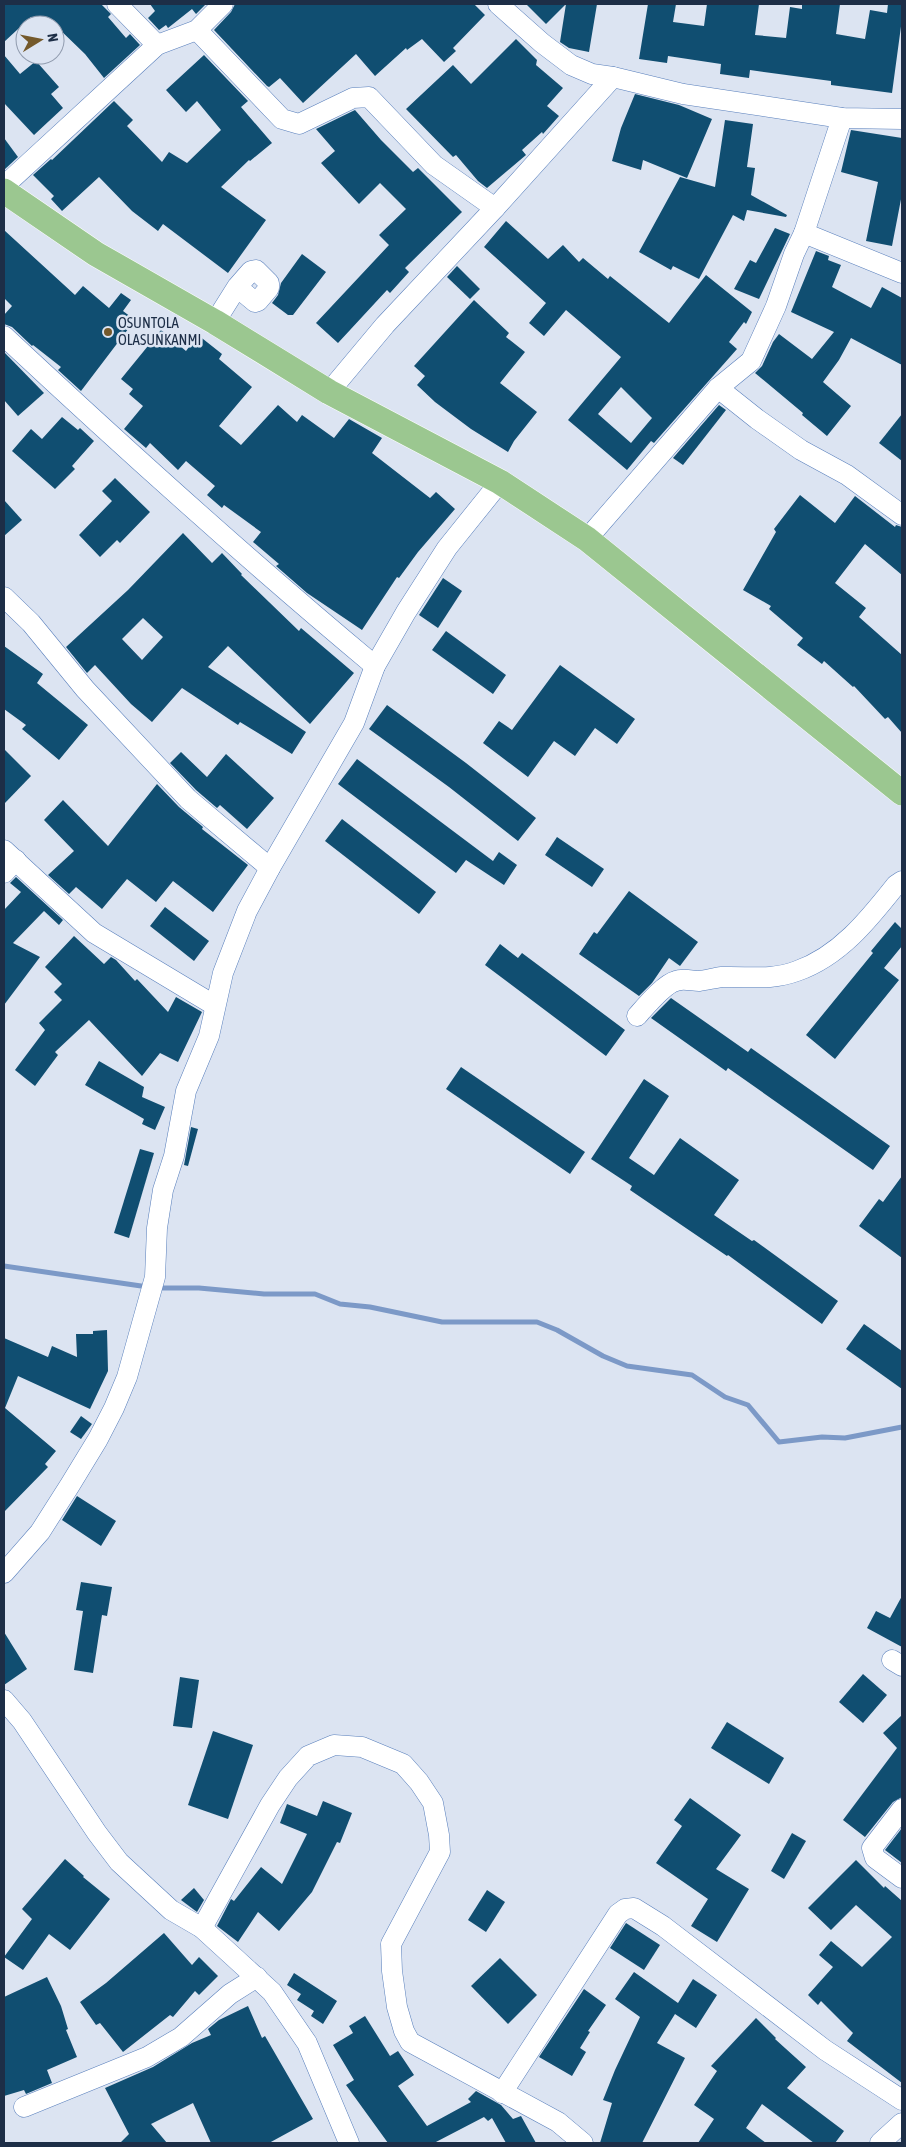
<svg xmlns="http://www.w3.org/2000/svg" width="906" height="2147" viewBox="0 0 906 2147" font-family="'Asap Condensed',sans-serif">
	<rect width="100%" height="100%" fill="#dce4f2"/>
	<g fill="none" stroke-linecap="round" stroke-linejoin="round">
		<g stroke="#7c99c7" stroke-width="5">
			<polyline points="4,1266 148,1287"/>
			<polyline points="156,1288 199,1288 264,1294 315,1294 340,1304 370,1307 442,1322 537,1322 557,1330 603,1356 627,1366 692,1375 725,1397 748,1405 779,1442 822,1437 845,1438 902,1427"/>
		</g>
	</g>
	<g fill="#104e71" fill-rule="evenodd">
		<polygon points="4,4 101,4 111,14 108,17 126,38 130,34 140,45 104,78 85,54 55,25 38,25 31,17 4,42"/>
		<polygon points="150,4 206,4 196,14 192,9 168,28 166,25 159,30 148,18 155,11"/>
		<polygon points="235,4 474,4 485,15 453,48 456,51 444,62 422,39 407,50 406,48 375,76 356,54 303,103 280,78 269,87 267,86 214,30 231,12"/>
		<polygon points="526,4 597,4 589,52 569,48 560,42 566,4 546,24"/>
		<polygon points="648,4 676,4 673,22 704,26 707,4 759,4 755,35 786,38 790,7 802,9 802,4 840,4 836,34 865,39 870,10 887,13 888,4 902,5 902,19 892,93 831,85 831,81 750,70 749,78 720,74 721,64 668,56 667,63 639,59"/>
		<polygon points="516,39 537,60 536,65 563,88 547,106 559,116 543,134 542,132 522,150 526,155 487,188 478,181 456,155 453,157 406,109 453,65 471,84"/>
		<polygon points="4,55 20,74 36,61 59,87 51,94 63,108 34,135 4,103"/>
		<polygon points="204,55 248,101 241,107 272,143 250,161 249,160 221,187 266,220 228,273 163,224 158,231 132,211 99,177 62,211 51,199 54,196 33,175 51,159 52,160 114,101 133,120 127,126 162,162 169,152 187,163 221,130 197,101 186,112 166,90"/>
		<polygon points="635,94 679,105 712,119 687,178 643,160 641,170 612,161 621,128"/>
		<polygon points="355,110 381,140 413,172 418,168 462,212 405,268 409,272 390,293 387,290 338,343 316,323 389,245 379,235 406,209 380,183 359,204 321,163 335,151 316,129"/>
		<polygon points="725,120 753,124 747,167 755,168 751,195 787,215 786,217 747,210 744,221 733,215 699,279 673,266 671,270 639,252 680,177 715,187"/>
		<polygon points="851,130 902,138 902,194 892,246 866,241 878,182 841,172"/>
		<polygon points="4,138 18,157 4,170"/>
		<path d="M506 221 548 259 563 245 579 262 583 258 608 279 610 276 669 323 706 275 752 312 746 324 744 322 729 342 737 349 654 443 651 441 627 470 568 420 621 357 566 310 544 336 529 323 546 303 484 247ZM621 387 652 418 631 443 598 414Z"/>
		<polygon points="775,228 790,234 759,299 734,289 750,260 756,263"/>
		<polygon points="4,230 75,295 83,286 109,308 121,293 131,300 123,311 135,320 81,391 58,370 61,367 33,345 32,346 12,327 4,324 4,315 12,306 4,298"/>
		<polygon points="816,251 829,256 828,260 841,265 832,287 871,308 882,287 902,298 902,365 851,338 839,360 823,382 851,406 827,436 802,415 803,413 755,373 762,366 773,342 779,334 812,359 834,332 791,312"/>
		<polygon points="302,254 326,272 293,315 288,315 272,303 278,295 281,283"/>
		<polygon points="457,266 480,289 470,299 447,277"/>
		<polygon points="474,300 509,333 506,337 525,352 500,383 537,412 514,441 508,452 471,429 435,402 417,385 425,376 414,366"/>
		<polygon points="161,330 186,351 198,335 222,354 219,359 252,387 219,426 241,445 278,405 297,422 302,415 334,438 349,419 382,438 372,453 430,498 436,492 455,509 418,552 399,578 397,577 362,630 307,593 276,566 279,564 253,542 261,532 224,505 222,508 207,495 215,486 186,461 178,470 150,443 146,448 124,429 143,406 129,394 133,389 121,379"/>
		<polygon points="4,352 44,393 18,416 4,400"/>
		<polygon points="719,405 726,410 683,465 673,458"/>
		<polygon points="902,414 902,461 879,443"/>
		<polygon points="62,417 78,430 80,428 94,441 72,466 75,469 55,489 12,451 31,429 42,439"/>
		<polygon points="115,478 150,512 120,543 117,540 100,557 79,535 112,501 102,491"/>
		<polygon points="800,495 835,523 855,496 895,527 896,525 902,527 902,575 865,544 835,583 866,608 859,617 902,655 902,733 888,717 885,719 854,686 853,687 824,661 822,664 797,645 803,638 769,609 771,606 743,590 776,532 774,529"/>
		<polygon points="4,500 22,520 4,536"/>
		<path d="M183 533 212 563 222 553 242 574 241 575 299 631 301 628 354 673 310 724 228 646 208 667 306 732 292 754 240 722 238 725 182 688 152 722 131 704 95 665 87 673 66 647 128 590ZM143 618 163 637 142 660 122 639Z"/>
		<polygon points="443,578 462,591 438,628 419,615"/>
		<polygon points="446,631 506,675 493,694 432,650"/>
		<polygon points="4,646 43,674 37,683 88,725 59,760 22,729 26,725 4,709"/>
		<polygon points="560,665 635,719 617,744 595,728 575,756 554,741 528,777 483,743 499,721 512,730"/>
		<polygon points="387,705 466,763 536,818 518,841 449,787 369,729"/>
		<polygon points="4,749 31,776 4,804"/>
		<polygon points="181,752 207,777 226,754 274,798 247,829 220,805 217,808 196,790 170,763"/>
		<polygon points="357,759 493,861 499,852 517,865 504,885 466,860 456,873 338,784"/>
		<polygon points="157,784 179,807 203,827 202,829 248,865 213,912 173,881 156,902 127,879 102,909 76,887 69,894 48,875 74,851 44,820 63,800 108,846"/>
		<polygon points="342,819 436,892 419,914 325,841"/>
		<polygon points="557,837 604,869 592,887 545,855"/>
		<polygon points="16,877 63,920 59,925 44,911 13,943 40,957 4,1005 4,910 21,892 10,883"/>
		<polygon points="629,891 698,942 680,966 669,958 652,983 639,996 579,954 594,932 597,934"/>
		<polygon points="165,907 209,941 194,961 150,926"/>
		<polygon points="895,922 902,929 902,946 884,968 899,980 835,1059 806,1035 873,953 871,951"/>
		<polygon points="74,936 104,964 111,957 116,960 135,981 137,979 168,1012 176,997 202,1012 178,1062 160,1053 142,1076 89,1020 55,1052 58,1055 35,1086 15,1070 45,1030 39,1023 62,1000 54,992 62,984 45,967"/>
		<polygon points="500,944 518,958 522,953 625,1030 606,1056 485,965"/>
		<polygon points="671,998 748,1052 751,1048 890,1146 873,1170 728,1068 726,1071 651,1018"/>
		<polygon points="99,1061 144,1087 142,1097 165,1107 155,1130 142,1124 144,1119 85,1085"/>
		<polygon points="461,1067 585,1152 570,1174 446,1089"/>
		<polygon points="644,1079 669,1096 629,1158 654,1175 680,1138 739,1180 714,1215 752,1241 754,1240 838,1301 822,1324 728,1255 727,1256 630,1190 632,1186 591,1159"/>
		<polygon points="191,1127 198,1129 188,1166 184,1165"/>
		<polygon points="140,1149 154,1153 129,1238 114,1233"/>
		<polygon points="902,1176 902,1258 859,1226 879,1199 883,1202"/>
		<polygon points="864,1324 902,1351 902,1389 846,1349"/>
		<polygon points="107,1330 108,1371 90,1409 18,1376 5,1408 56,1451 45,1464 48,1467 4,1512 4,1338 48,1357 52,1346 77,1357 76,1334 93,1334 93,1331"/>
		<polygon points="81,1416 92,1424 81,1439 70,1432"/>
		<polygon points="77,1496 116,1521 101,1546 62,1520"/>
		<polygon points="81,1582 112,1587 107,1616 102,1615 93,1673 74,1670 83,1611 76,1610"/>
		<polygon points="902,1596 902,1647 867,1628 876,1611 890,1618"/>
		<polygon points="4,1632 27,1669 4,1685"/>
		<polygon points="863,1674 887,1695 863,1723 839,1702"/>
		<polygon points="180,1677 199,1680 192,1728 173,1726"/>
		<polygon points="902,1715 902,1797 893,1802 865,1837 843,1820 897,1748 883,1733"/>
		<polygon points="727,1722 784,1758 769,1784 711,1748"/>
		<polygon points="213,1731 253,1745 228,1819 188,1805"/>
		<polygon points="690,1798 741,1835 716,1869 749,1889 717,1942 691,1926 708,1899 656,1863 682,1826 674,1820"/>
		<polygon points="323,1801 352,1813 340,1843 337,1842 312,1892 279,1931 258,1912 238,1942 217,1926 231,1899 234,1901 261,1867 282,1884 307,1834 280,1823 287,1804 317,1816"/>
		<polygon points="902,1828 902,1863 885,1850"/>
		<polygon points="792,1833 806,1841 784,1879 771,1871"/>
		<polygon points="65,1859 84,1876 83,1877 110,1899 70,1950 49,1934 23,1970 4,1957 32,1919 22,1909"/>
		<polygon points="856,1860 884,1888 885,1886 902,1901 902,2083 847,2041 853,2033 821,2001 818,2005 808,1995 833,1967 819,1955 831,1941 862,1967 892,1937 856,1905 831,1930 808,1908"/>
		<polygon points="194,1888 204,1900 197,1912 181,1900"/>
		<polygon points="487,1890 505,1902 486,1932 468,1920"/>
		<polygon points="626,1923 660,1945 644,1970 610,1948"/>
		<polygon points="164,1933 192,1965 199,1957 218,1976 199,1995 195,1991 173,2017 170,2015 123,2052 100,2023 96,2025 80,2002 106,1983"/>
		<polygon points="500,1958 537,1995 508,2024 471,1986"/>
		<polygon points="634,1972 678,2003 693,1979 717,1995 696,2028 675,2014 657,2043 685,2058 642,2143 600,2143 612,2103 603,2100 615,2070 640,2017 615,1999"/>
		<polygon points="294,1973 337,2001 323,2024 311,2016 314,2011 297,2000 301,1994 287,1985"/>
		<polygon points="47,1977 61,2006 68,2029 66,2030 77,2057 47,2070 52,2083 26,2094 24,2090 4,2096 4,1997"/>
		<polygon points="584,1989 606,2005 588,2031 590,2032 580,2048 586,2052 572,2076 539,2057"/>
		<polygon points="248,2006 262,2038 265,2036 313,2119 269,2143 211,2143 193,2103 151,2124 167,2143 120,2143 129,2134 105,2088 153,2067 192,2043 211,2035 208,2029 219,2020"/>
		<polygon points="365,2016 390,2056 398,2051 414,2075 398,2086 427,2126 471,2102 468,2099 476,2091 501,2105 513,2119 521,2116 536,2143 506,2143 492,2118 488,2121 484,2117 434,2143 388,2143 346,2085 354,2080 333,2045 353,2033 349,2026"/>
		<polygon points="756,2018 776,2038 775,2039 806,2067 787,2088 844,2131 835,2143 814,2143 762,2104 746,2128 766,2143 698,2143 714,2119 694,2105 717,2071 711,2066"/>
	</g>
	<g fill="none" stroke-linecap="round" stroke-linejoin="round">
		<g stroke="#587fbc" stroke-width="21">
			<g id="minor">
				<polyline points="117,4 157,45"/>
				<polyline points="498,4 542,43 571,65 592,74 613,77 683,94 842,118 902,119"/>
				<polyline points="197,30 282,119 299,124 353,98 369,97 434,165 495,208"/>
				<polyline points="4,186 157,45 197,30 223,4"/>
				<polyline points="804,233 902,273"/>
				<polyline points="215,322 237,287 251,271 256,270 269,283 269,288 258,301 255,302 237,287"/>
				<path d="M4 336C125 449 248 560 375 666"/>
				<polyline points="718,388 757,419 801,450 847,475 902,515"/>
				<polyline points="329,392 385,325 495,208 613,77"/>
				<polyline points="587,539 718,388 751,361 776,306 794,254 804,233 842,118"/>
				<polyline points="4,597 31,623 85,689 188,799 270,868"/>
				<polyline points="4,850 94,933 214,1005"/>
				<polyline points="4,873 16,860"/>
				<path d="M637 1016C645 1007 664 984 676 981 683 978 692 981 699 981 707 980 714 978 722 977 749 976 770 981 797 971 840 956 869 919 896 885L902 881"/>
				<polyline points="4,1573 40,1532 70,1485 98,1439 114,1408 127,1377 155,1277 157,1228 163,1190 174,1156 186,1091 209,1036 223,973 247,911 270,868 354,723 375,666 406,612 447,548 500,482"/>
				<polyline points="892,1660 902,1666"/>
				<polyline points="4,1700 22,1721 97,1833 119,1862 171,1910 202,1928 272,1992 307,2043 349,2143"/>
				<polyline points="902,1809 872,1848 875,1858 902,1878"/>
				<polyline points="202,1928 270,1805 288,1778 308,1756 334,1745 362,1747 403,1764 419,1782 433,1803 439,1835 440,1852 391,1944 392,1971 397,2007 404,2031 410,2042 558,2122 583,2143"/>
				<polyline points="502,2093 618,1914 625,1909 634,1908 663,1926 825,2050 902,2100"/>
				<polyline points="24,2107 147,2057 181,2037 230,1994 257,1977"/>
				<polyline points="880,2143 902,2123"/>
			</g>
		</g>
		<g stroke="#fff" stroke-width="26">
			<polyline id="major" points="4,191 96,254 215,322 329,392 500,482 587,539 902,793"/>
		</g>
		<use href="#minor" stroke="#fff" stroke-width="20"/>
		<use href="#major" stroke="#9bc790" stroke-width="25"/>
	</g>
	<circle fill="#74592b" stroke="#dce4f2" stroke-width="2" cx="108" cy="332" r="5"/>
	<g text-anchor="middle" stroke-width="5" stroke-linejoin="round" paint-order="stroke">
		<g font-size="15" fill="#1d2e47" stroke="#dce4f2" text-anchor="start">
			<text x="118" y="328">OSUNTOLA<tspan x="118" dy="17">OLASUNKANMI</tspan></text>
		</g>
	</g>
	<rect width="906" height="2147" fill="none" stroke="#1d2e47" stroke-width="10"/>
	<g transform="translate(40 40) rotate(80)"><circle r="24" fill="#dce4f2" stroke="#909bae"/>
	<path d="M0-4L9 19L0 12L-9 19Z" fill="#74592b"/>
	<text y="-8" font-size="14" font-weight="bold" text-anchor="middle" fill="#1d2e47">N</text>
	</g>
</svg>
